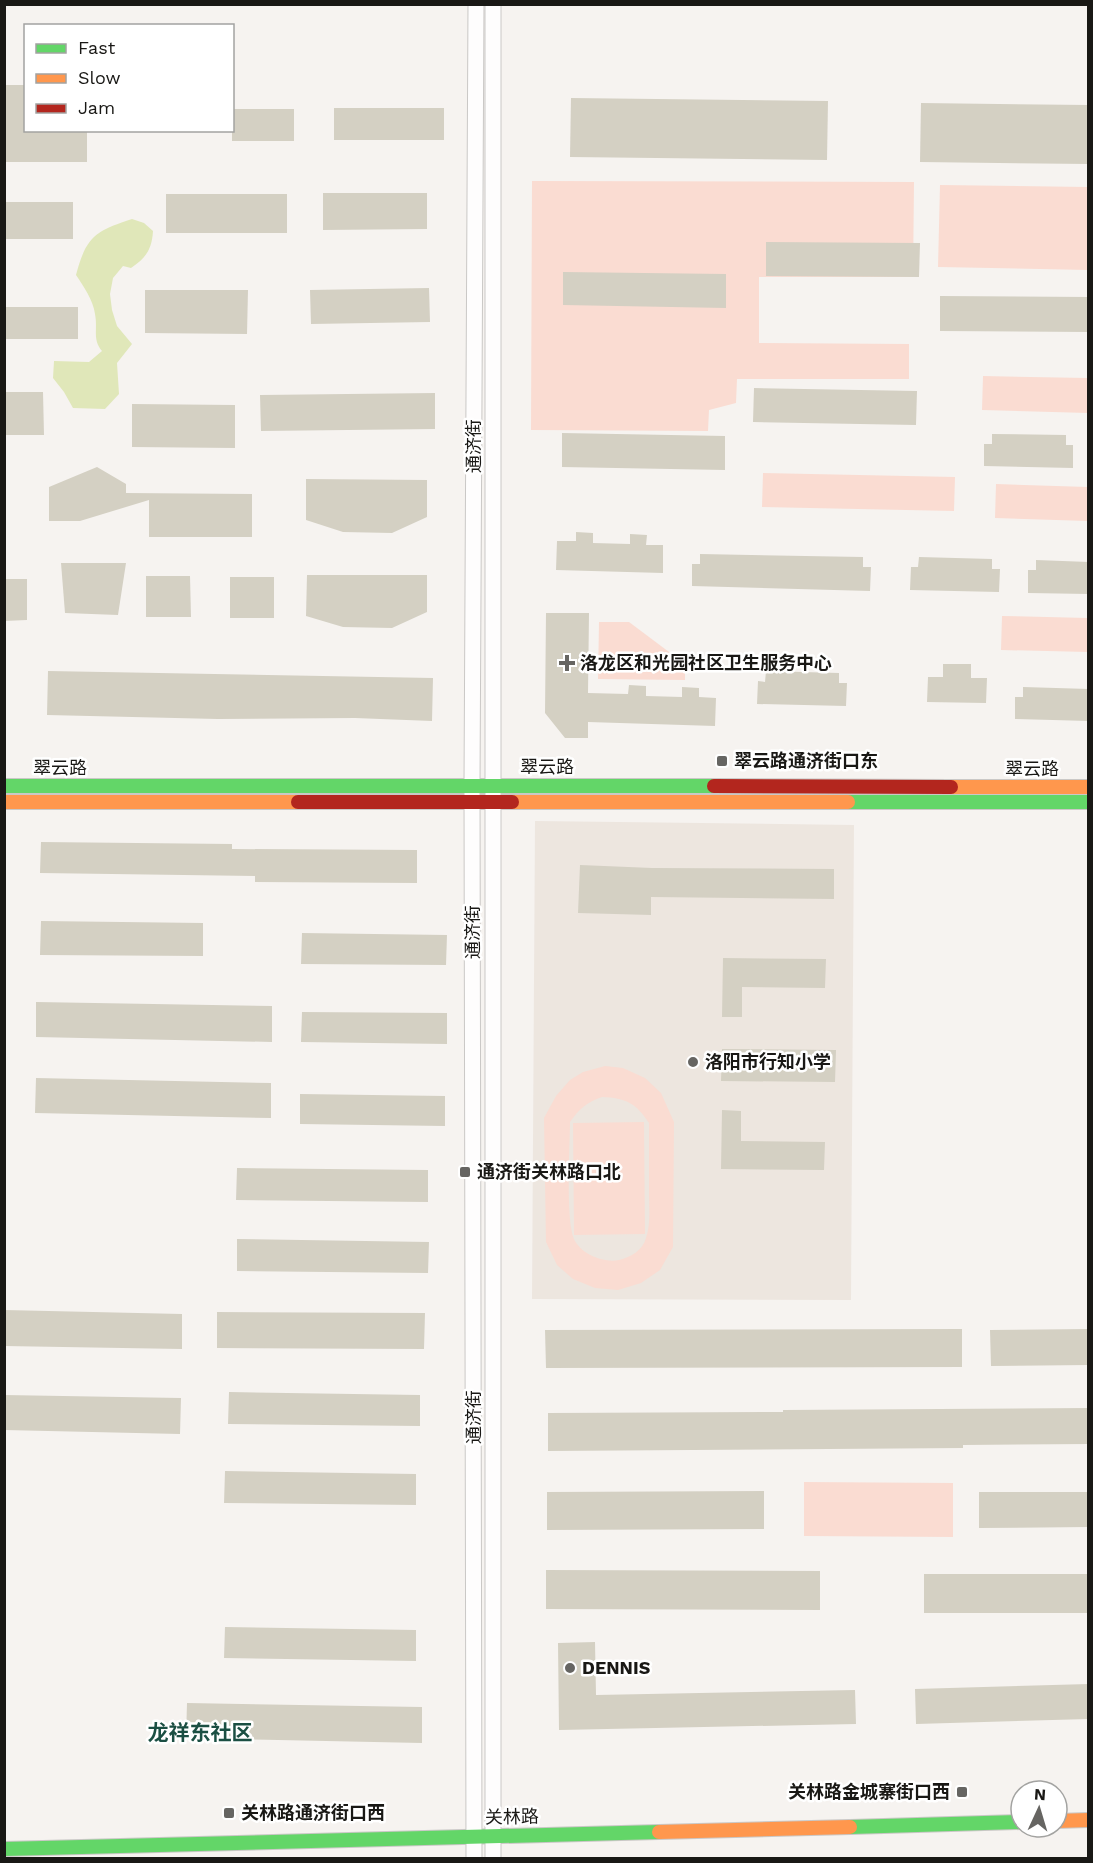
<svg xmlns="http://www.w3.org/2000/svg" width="1093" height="1863" viewBox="0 0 1093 1863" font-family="'Work Sans','Noto Sans SC',sans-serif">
	<rect width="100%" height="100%" fill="#f6f3f0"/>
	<polygon fill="#ede6df" points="535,821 854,825 851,1300 532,1299"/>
	<g fill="#fadcd2" fill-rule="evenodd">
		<polygon points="532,181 914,182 913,277 759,277 759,343 909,344 909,379 737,379 736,403 709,410 708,431 531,430"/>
		<polygon points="940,185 1088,187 1088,270 938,267"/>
		<polygon points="983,376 1088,378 1088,413 982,410"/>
		<polygon points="763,473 955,477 954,511 762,507"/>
		<polygon points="996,484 1088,487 1088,521 995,518"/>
		<polygon points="1002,616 1088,618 1088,652 1001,650"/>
		<polygon points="599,622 629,622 685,664 685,680 598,679"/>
		<path d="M605 1066 623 1068 645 1078 661 1093 674 1122 673 1247 660 1270 641 1283 618 1290 595 1288 573 1279 557 1265 546 1242 544 1118 556 1096 570 1080 583 1072ZM602 1097C626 1098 636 1103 649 1123 649 1146 649 1169 649 1192 649 1207 651 1223 646 1238 643 1250 631 1257 619 1260 604 1263 583 1255 575 1241 565 1224 570 1145 570 1122 579 1109 587 1102 602 1097Z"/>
		<polygon points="644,1122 645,1234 574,1235 573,1123"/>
		<polygon points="804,1482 953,1483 953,1537 804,1536"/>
	</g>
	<path fill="#e0e7b9" d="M132 219 144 223 153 231C152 249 146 258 131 268L123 266 113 278 110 294 112 310 117 326 132 344 117 363 119 394 105 409 73 408 64 392 53 378 54 361 89 362 102 351C92 339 98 329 95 314 93 300 84 287 76 275 86 237 95 231 132 219Z"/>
	<g fill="#d4d0c3">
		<polygon points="4,85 26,85 26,130 87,130 87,162 4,162"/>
		<polygon points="571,98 828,101 827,160 570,157"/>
		<polygon points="921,103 1089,105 1089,164 920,162"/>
		<rect x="334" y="108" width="110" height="32"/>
		<rect x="232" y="109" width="62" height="32"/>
		<polygon points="323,193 427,193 427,229 323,230"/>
		<rect x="166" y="194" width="121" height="39"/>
		<rect x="4" y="202" width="69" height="37"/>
		<polygon points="766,242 920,243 919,277 766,276"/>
		<polygon points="563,272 726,274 726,308 563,305"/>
		<polygon points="429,288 430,322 311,324 310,290"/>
		<polygon points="145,290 248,290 247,334 145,333"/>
		<polygon points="940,296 1089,297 1089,332 940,331"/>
		<rect x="4" y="307" width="74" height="32"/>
		<polygon points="754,388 917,391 916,425 753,422"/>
		<polygon points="4,392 43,392 44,435 4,435"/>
		<polygon points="435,393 435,429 261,431 260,395"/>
		<polygon points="132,404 235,405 235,448 132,447"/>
		<polygon points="562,433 725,436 725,470 562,467"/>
		<polygon points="992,434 1066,435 1066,445 1073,445 1073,468 984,466 984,444 992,444"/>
		<polygon points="97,467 126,484 126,493 252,494 252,537 149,537 149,500 80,521 49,521 49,487"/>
		<polygon points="306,479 427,480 427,517 392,533 343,532 306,520"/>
		<polygon points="576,532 593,533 593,543 630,544 630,534 647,535 646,545 663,545 663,573 556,570 557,541 576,541"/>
		<polygon points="700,554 863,557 863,567 871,567 870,591 692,586 692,564 700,564"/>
		<polygon points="919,557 992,559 992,569 1000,569 999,592 910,590 911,567 918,567"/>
		<polygon points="1036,560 1089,562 1089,594 1028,593 1028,570 1036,570"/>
		<polygon points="61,563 126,563 118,615 65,613"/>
		<polygon points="307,575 427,575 427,612 392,628 343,627 306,616"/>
		<polygon points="146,576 190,576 191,617 146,617"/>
		<rect x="230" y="577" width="44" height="41"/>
		<polygon points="4,579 27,579 27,620 4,621"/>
		<polygon points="546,613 589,613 588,693 628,694 629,685 646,686 646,696 682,697 682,687 699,688 699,697 716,698 715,726 588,722 588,738 565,738 545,713"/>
		<polygon points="943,664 971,664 971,678 987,678 986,703 927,702 928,677 943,677"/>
		<polygon points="48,671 433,678 432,721 355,718 218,719 47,715"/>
		<polygon points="766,671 839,673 839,683 847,683 846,706 757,704 758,681 765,682"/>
		<polygon points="1023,687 1089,689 1089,721 1015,719 1015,697 1023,697"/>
		<polygon points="41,842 232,844 232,849 417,850 417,883 255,882 255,876 40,873"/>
		<polygon points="580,865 652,868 834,869 834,899 651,897 651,915 578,913"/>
		<polygon points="41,921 203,923 203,956 40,955"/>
		<polygon points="302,933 447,935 446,965 301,964"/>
		<polygon points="723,958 826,959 825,988 742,987 742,1017 722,1017"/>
		<polygon points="36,1002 272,1006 272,1042 36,1037"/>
		<polygon points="302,1012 447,1013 447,1044 301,1042"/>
		<polygon points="722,1049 836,1050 835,1082 721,1081"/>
		<polygon points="36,1078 271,1083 271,1118 35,1113"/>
		<polygon points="300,1094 445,1096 445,1126 300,1124"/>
		<polygon points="722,1110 741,1111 741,1141 825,1142 824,1170 721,1169"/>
		<polygon points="237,1168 428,1170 428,1202 236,1200"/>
		<polygon points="237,1239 429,1242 428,1273 237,1271"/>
		<polygon points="4,1310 182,1314 182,1349 4,1346"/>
		<polygon points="217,1312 425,1313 424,1349 217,1348"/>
		<polygon points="962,1329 962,1367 546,1368 545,1330"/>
		<polygon points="1089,1329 1089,1365 991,1366 990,1330"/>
		<polygon points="229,1392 420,1395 420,1426 228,1424"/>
		<polygon points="4,1395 181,1398 180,1434 4,1430"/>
		<polygon points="1089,1408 1089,1444 963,1445 963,1448 548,1451 548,1413 783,1412 783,1410"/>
		<polygon points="225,1471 416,1474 416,1505 224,1503"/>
		<polygon points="764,1491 764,1529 547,1530 547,1492"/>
		<polygon points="979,1492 1089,1492 1089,1527 979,1528"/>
		<polygon points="546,1570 820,1571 820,1610 546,1609"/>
		<rect x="924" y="1574" width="165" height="39"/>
		<polygon points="225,1627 416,1630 416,1661 224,1658"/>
		<polygon points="595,1642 596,1695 855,1690 856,1724 559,1730 558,1643"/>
		<polygon points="1089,1684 1089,1719 916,1724 915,1689"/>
		<polygon points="187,1703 422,1707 422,1743 186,1738"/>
	</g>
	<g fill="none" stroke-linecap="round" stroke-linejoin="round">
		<g stroke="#cac8c6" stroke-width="17">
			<g id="street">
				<polyline points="493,4 493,1858"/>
				<polyline points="474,1858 472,785 476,4"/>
			</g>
		</g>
		<g stroke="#cac8c6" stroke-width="16">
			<g id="fast">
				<polyline points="4,786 714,786"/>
				<polyline points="848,802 1088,802"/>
				<polyline points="850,1827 1021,1822"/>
				<polyline points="4,1849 659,1832"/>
			</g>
		</g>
		<g stroke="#cac8c6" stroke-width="16">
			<g id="slow">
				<polyline points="951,787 1088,787"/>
				<polyline points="4,802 298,802"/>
				<polyline points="512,802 848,802"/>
				<polyline points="1057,1821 1088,1820"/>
				<polyline points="659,1832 850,1827"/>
			</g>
		</g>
		<g stroke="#cac8c6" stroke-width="16">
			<g id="jam">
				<polyline points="714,786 951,787"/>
				<polyline points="298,802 512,802"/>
			</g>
		</g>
		<use href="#street" stroke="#fefdfd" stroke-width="15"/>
		<use href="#fast" stroke="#63d668" stroke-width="14"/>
		<use href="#slow" stroke="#ff974d" stroke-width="14"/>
		<use href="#jam" stroke="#b3261e" stroke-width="14"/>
	</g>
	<g fill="#666562" stroke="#fff" stroke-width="2">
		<path d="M564 654h6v6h6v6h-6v6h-6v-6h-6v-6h6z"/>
		<rect x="716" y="755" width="12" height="12" rx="3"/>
		<circle cx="693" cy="1062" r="6"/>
		<rect x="459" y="1166" width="12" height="12" rx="3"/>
		<circle cx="570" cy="1668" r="6"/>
		<rect x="956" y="1786" width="12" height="12" rx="3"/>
		<rect x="223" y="1807" width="12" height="12" rx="3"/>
	</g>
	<g text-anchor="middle" stroke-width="5" stroke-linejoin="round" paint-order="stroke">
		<g font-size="18" fill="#191815" stroke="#fff">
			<text transform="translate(474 446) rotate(-90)" y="6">通济街</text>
			<text x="547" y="773">翠云路</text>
			<text x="60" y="774">翠云路</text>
			<text x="1032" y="775">翠云路</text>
			<text transform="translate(473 932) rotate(-90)" y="6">通济街</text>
			<text transform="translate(474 1417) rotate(-90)" y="6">通济街</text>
			<text transform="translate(512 1817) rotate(-1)" y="6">关林路</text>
		</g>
		<g font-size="18" font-weight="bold" fill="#191815" stroke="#fff" text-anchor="start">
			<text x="580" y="669">洛龙区和光园社区卫生服务中心</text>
			<text x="734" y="767">翠云路通济街口东</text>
			<text x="705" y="1068">洛阳市行知小学</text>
			<text x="477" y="1178">通济街关林路口北</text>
			<text x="582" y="1674">DENNIS</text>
			<text x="950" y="1798" text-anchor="end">关林路金城寨街口西</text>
			<text x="241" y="1819">关林路通济街口西</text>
		</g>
		<g font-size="21" font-weight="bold" fill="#1b4f43" stroke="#fff">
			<text x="200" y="1740">龙祥东社区</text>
		</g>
	</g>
	<rect width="1093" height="1863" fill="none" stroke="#191815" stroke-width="12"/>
	<rect x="24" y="24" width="210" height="108" fill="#ffffff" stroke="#a3a3a1" stroke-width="1.5"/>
	<rect x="36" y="44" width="30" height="9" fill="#63d668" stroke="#a3a3a1" stroke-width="1.5"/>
	<text x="78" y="54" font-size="18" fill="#191815">Fast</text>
	<rect x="36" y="74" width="30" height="9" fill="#ff974d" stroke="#a3a3a1" stroke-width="1.5"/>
	<text x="78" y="84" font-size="18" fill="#191815">Slow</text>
	<rect x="36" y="104" width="30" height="9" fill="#b3261e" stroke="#a3a3a1" stroke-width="1.5"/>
	<text x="78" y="114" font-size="18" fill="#191815">Jam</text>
	<g transform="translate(1039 1809) rotate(4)"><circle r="28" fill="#ffffff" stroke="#a3a3a1" stroke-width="1.5"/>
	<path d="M0-4.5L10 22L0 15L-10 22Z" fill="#666562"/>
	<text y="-9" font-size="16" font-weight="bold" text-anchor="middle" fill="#191815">N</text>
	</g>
</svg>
